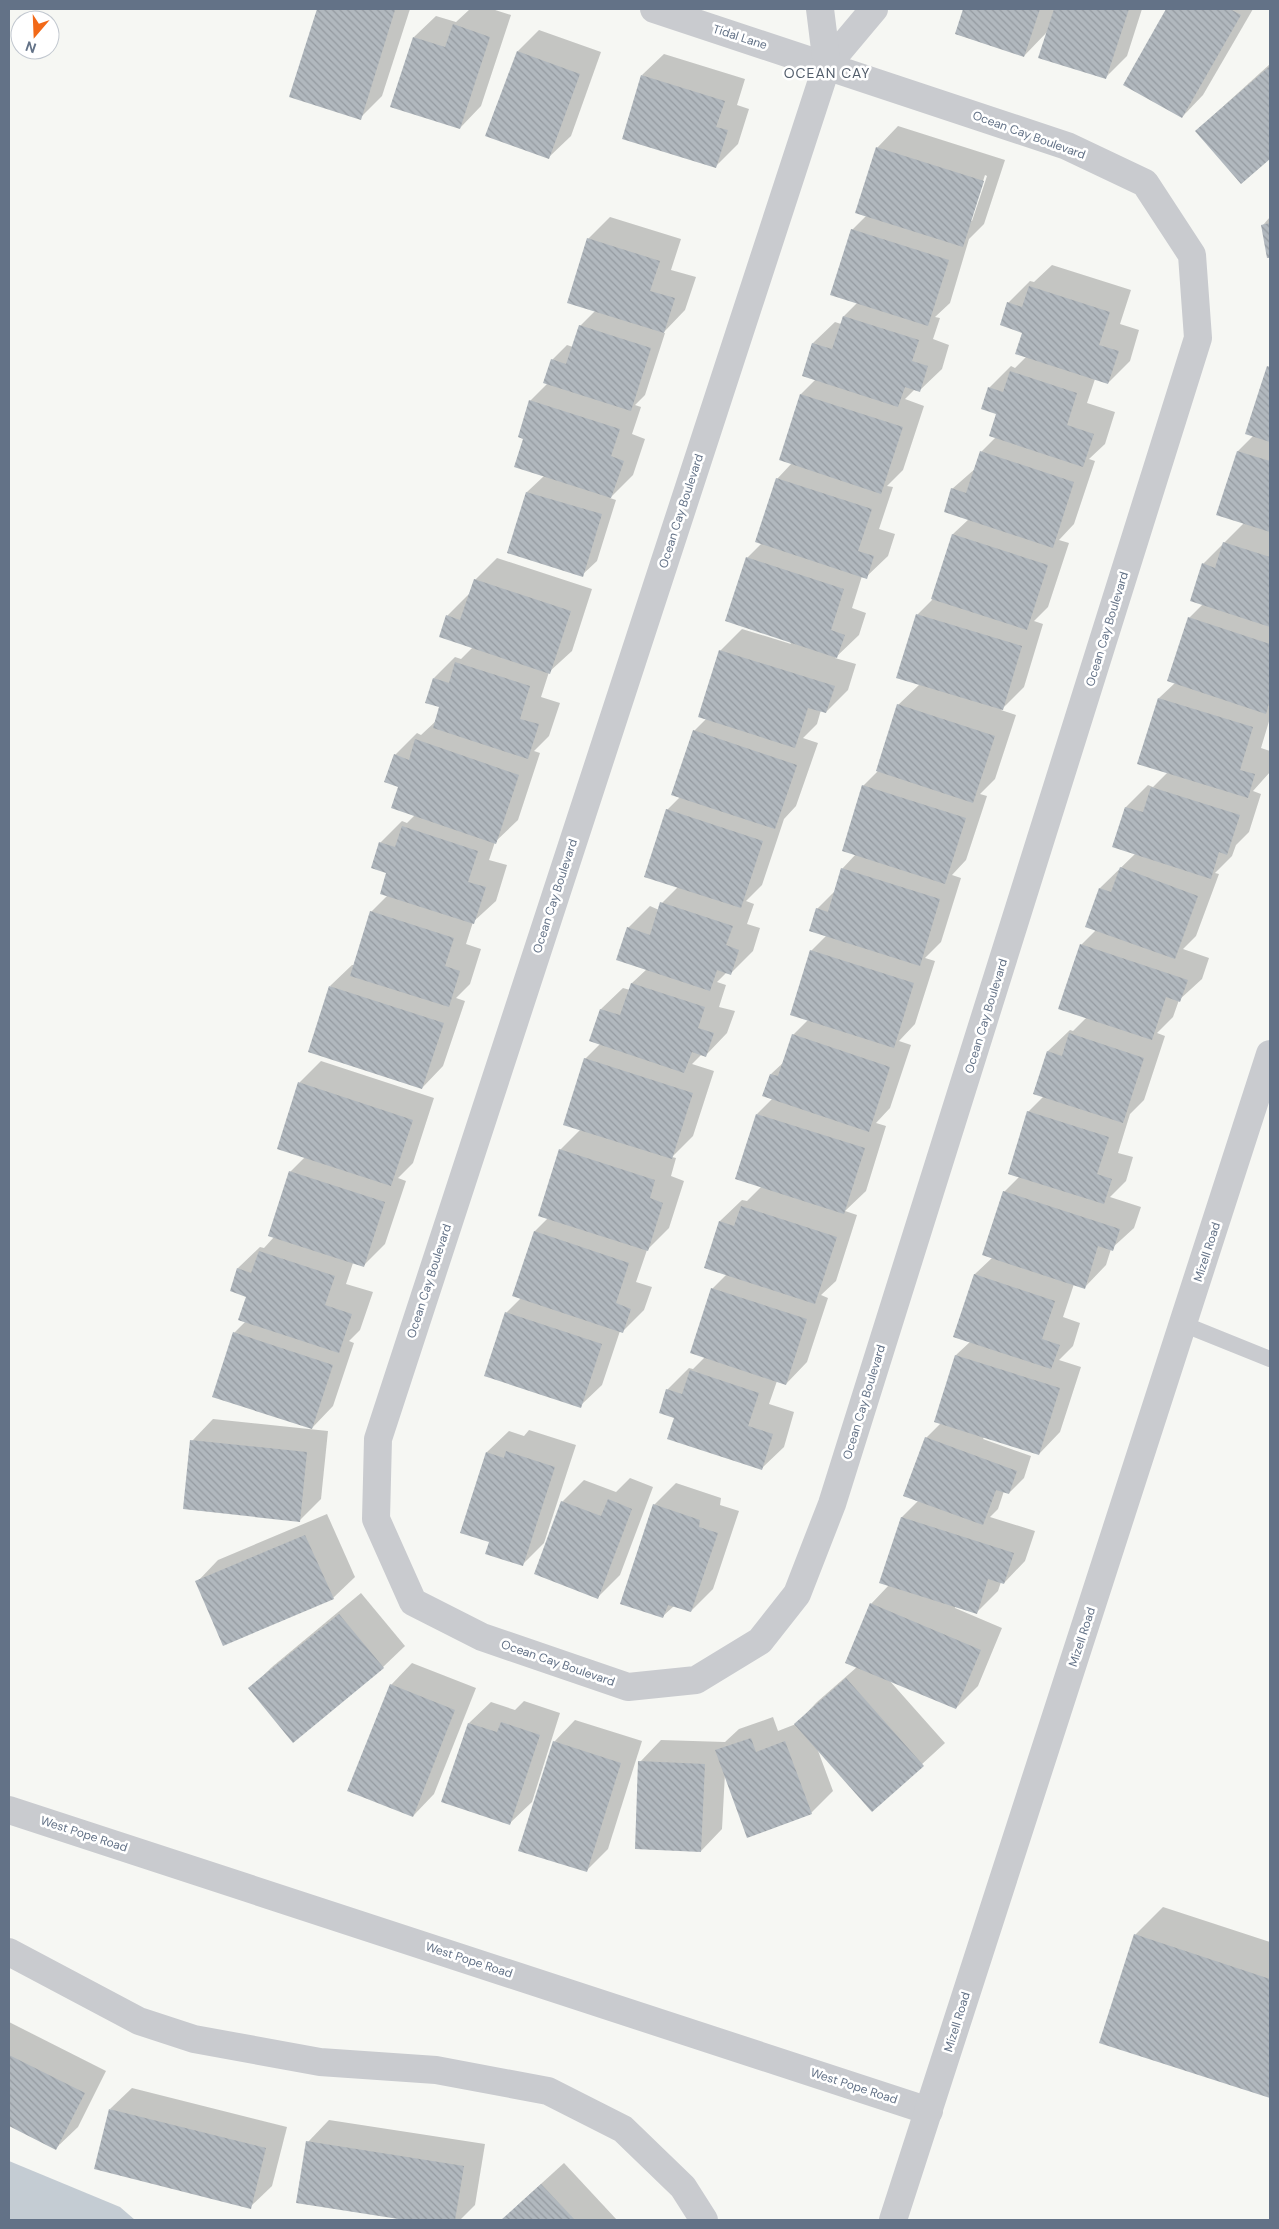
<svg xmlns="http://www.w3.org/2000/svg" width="1279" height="2229" viewBox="0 0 1279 2229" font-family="'DM Sans',sans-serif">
	<defs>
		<pattern id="building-back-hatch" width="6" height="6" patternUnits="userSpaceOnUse" patternTransform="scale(1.25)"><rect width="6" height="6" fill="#b1b8be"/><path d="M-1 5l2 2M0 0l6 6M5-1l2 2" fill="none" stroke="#949aa0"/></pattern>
	</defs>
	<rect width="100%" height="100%" fill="#f6f7f3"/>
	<polygon fill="#c4ccd3" points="9,2161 120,2207 135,2220 9,2220"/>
	<g fill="#0003" fill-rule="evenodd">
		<polygon points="318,9 410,9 382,96 360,118 291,96"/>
		<polygon points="470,9 492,9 511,15 481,106 460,128 414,37 436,16 456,22"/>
		<polygon points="964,9 1142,9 1127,56 1105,78 1048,31 1024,56 956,34"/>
		<polygon points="1168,9 1253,9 1203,95 1182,117 1125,84"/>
		<polygon points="539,30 601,52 571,136 549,157 518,51"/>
		<polygon points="664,54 745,79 737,105 749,109 738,144 716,166 642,75"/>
		<polygon points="1270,64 1270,158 1242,183 1196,131"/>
		<path d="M898 126 1005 160 984 224 969 239 950 303 935 317 940 318 933 339 949 345 942 369 920 390 915 389 905 399 924 406 903 470 887 486 893 487 879 529 895 534 888 556 866 577 862 576 852 608 866 613 859 635 835 658 856 664 848 690 826 712 821 710 817 724 803 738 818 743 796 806 784 819 762 885 746 901 754 904 747 924 760 928 753 951 731 973 727 972 717 982 726 985 719 1007 735 1011 727 1033 706 1055 702 1054 692 1064 714 1071 693 1136 672 1157 676 1158 671 1176 684 1181 669 1228 647 1250 636 1282 652 1287 644 1310 622 1332 620 1331 602 1385 580 1406 506 1313 521 1298 535 1231 548 1218 560 1150 581 1129 585 1059 600 1044 601 1009 623 988 630 990 632 983 647 969 628 928 650 906 659 910 662 903 678 887 667 810 680 797 694 731 707 718 720 651 742 629 791 644 747 558 762 543 777 479 792 463 780 459 801 394 816 379 813 343 835 322 841 324 844 316 858 302 852 230 867 215 877 148ZM985 175 987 176 972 221H970Z"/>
		<polygon points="610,217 681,239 671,270 696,277 685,310 663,333 665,333 645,395 635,405 641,407 632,434 645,439 633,475 610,498 616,500 597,561 582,575 509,552 527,492 544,476 525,438 530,401 548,383 552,360 567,345 573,347 580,326 595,311 588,239"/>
		<polygon points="1270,217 1270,256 1268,257 1263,225"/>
		<polygon points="1052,265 1131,290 1120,324 1139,330 1130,361 1108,383 1095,379 1087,403 1115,412 1105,444 1089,459 1095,461 1074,524 1059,540 1069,543 1048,607 1034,621 1043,624 1024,687 1001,710 1016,715 995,779 980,794 987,796 966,860 952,875 961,878 941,942 925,958 935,961 915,1024 899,1041 911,1045 890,1108 876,1123 886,1126 866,1191 845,1211 857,1215 836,1281 821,1295 828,1298 807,1362 786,1384 777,1381 769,1404 794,1412 784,1447 762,1468 675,1417 667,1390 689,1368 693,1369 705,1357 712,1289 727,1274 720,1221 742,1200 747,1201 762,1186 757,1114 773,1098 771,1074 785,1061 793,1035 809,1019 811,951 827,935 817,909 836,890 842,869 856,854 863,786 879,770 898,705 920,684 917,615 932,600 953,534 969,519 952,489 976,468 981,452 996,437 997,413 989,388 1011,366 1015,368 1026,357 1024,332 1008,303 1030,281 1034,282"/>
		<polygon points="1270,365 1270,718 1261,748 1270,751 1270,772 1253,791 1261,794 1249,832 1236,845 1232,856 1215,873 1219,874 1196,936 1183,949 1209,958 1202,979 1179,1000 1173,1017 1157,1033 1165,1036 1144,1100 1130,1114 1118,1153 1133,1157 1126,1181 1110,1197 1141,1207 1134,1228 1111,1249 1106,1265 1085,1287 1074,1284 1063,1317 1080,1323 1073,1346 1059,1360 1081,1367 1060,1432 1039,1454 984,1437 983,1439 1031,1456 1024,1478 1009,1493 1004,1491 998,1509 990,1517 1035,1531 1025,1561 1004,1583 1001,1582 998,1591 976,1613 955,1606 955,1608 1002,1628 978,1686 956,1708 889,1680 945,1743 872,1810 817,1748 833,1791 811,1813 725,1773 722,1829 701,1851 640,1762 661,1740 725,1742 739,1729 773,1717 778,1731 796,1724 817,1702 857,1667 871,1604 889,1585 902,1517 918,1501 926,1438 941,1423 935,1421 956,1355 971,1341 955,1336 975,1274 993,1257 1004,1192 1019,1177 1028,1112 1044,1096 1048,1051 1070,1030 1073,1031 1087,1017 1081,945 1096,930 1100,888 1136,853 1114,846 1126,807 1148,785 1153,787 1168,772 1159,698 1175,683 1189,618 1203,604 1203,564 1244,523 1238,451 1253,436"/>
		<polygon points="497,558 592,589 572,651 549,672 541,697 560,703 549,736 534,751 540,753 518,820 495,842 489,860 507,865 496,901 473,922 466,944 481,949 470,984 456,998 465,1001 443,1066 422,1088 330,986 352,965 354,965 371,912 388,895 388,872 380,843 402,821 407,823 415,815 399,786 395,755 417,733 421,735 437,720 441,706 434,678 455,657 461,659 473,647 447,616 469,594 475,580"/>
		<polygon points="321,1061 434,1098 413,1163 398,1178 406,1181 385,1244 363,1266 353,1263 346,1284 373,1292 360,1330 349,1341 354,1343 333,1406 312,1428 234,1333 246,1321 247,1296 231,1291 238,1268 260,1247 264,1248 274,1237 290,1172 305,1157 278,1148 300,1082"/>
		<polygon points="213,1419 328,1431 321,1499 299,1521 192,1441"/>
		<polygon points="529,1430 576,1445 544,1543 522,1565 490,1541 461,1532 487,1452 509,1431 524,1436"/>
		<polygon points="630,1478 653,1487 620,1575 598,1597 562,1502 584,1480 616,1492"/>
		<polygon points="676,1483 721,1498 720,1505 739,1511 713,1589 691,1611 674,1606 663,1616 654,1505"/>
		<polygon points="327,1514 355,1577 333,1598 197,1582 218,1560"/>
		<polygon points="361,1593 405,1646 383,1667 250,1688 272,1667"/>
		<polygon points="412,1663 476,1688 434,1794 413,1816 391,1685"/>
		<polygon points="524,1701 560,1713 532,1802 510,1823 469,1723 491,1702 515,1710"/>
		<polygon points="575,1720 642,1741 608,1849 586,1871 554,1742"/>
		<polygon points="1163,1907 1270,1942 1270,2097 1100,2042 1135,1935"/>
		<polygon points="9,2022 106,2071 78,2127 56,2148 9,2125"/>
		<polygon points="132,2088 287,2127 272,2186 250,2207 110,2109"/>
		<polygon points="329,2120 485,2144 475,2205 460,2220 413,2220 298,2202 308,2142"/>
		<polygon points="564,2163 617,2220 503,2220 520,2203"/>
	</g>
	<g fill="url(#building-back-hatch)">
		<polygon points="317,9 395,10 361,120 289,97"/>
		<polygon points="963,9 1040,9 1024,57 955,34"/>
		<polygon points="1054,9 1129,9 1106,79 1038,58"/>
		<polygon points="1166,9 1230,9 1241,15 1182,118 1123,85"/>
		<polygon points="453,24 490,37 460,129 390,107 413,37 445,47"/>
		<polygon points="517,51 580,74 549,159 485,136"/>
		<polygon points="1270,66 1270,159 1241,184 1195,131"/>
		<polygon points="641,75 725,101 716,127 728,130 716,168 622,139"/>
		<polygon points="876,147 984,181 963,247 855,213"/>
		<polygon points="1270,223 1270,258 1267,258 1261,225"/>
		<polygon points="851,229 949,260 928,326 830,295"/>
		<polygon points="587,238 660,261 650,291 675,298 664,333 567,303"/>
		<polygon points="1029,286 1110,312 1099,345 1119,351 1108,384 1015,354 1022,333 1000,325 1007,302 1022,307"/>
		<polygon points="843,316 919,340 912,361 928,366 920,392 905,387 898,407 802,376 812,343 832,349"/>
		<polygon points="579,325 651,348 631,411 543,383 551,359 566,364"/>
		<polygon points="1267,366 1270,367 1270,442 1245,434"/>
		<polygon points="1010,371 1077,393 1067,425 1094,434 1083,467 989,436 996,414 981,409 988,387 1003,392"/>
		<polygon points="800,394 903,427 881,494 779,460"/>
		<polygon points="529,400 620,429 611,456 624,461 611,498 514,467 523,439 518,437"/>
		<polygon points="980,451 1074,482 1053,548 944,512 951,488 966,493"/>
		<polygon points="1237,451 1270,461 1270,532 1216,515"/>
		<polygon points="776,478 872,509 858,551 874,556 867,579 755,542"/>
		<polygon points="526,492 602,514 583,577 507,553"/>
		<polygon points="952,534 1048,565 1027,630 931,599"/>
		<polygon points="1223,542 1270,557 1270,627 1190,601 1202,563 1215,568"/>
		<polygon points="746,557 844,589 831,630 845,635 837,658 725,621"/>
		<polygon points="474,579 571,611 550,674 439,637 446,615 460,620"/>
		<polygon points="916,614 1022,646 1003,710 896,678"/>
		<polygon points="1188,617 1270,644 1270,700 1266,714 1167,681"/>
		<polygon points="719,650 835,686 826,713 808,708 795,748 698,717"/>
		<polygon points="455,662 530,686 520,719 539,724 528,759 433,728 439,707 425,703 433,678 449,683"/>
		<polygon points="1158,698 1253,727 1240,770 1255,774 1248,798 1137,764"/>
		<polygon points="897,704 995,736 973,803 876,771"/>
		<polygon points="693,730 797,765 775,829 671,795"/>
		<polygon points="415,739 519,775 496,844 391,808 398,787 384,782 394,754 409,760"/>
		<polygon points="862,785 966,818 945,884 842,851"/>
		<polygon points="1151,787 1240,815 1227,855 1219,852 1211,879 1112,847 1125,807 1143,812"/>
		<polygon points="666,809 763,841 741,908 644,877"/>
		<polygon points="402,826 478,851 468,882 486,887 474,924 380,894 386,873 371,868 379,842 395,847"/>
		<polygon points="1120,867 1198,896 1175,959 1085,927 1099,888 1111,892"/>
		<polygon points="841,868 940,899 920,966 809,931 816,908 828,912"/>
		<polygon points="660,902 733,926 726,945 739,950 731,975 717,970 710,991 616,960 627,927 650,935"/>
		<polygon points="370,911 454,938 445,966 460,971 449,1007 350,976"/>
		<polygon points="1080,944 1188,980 1180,1002 1166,997 1152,1040 1058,1009"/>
		<polygon points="810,950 914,983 894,1048 790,1015"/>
		<polygon points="631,983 705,1007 698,1028 714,1033 706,1057 692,1052 684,1073 589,1041 600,1009 620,1015"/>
		<polygon points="329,986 444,1023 422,1089 308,1052"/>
		<polygon points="1069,1033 1144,1058 1123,1123 1033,1094 1047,1051 1062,1056"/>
		<polygon points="792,1034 890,1067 869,1132 762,1096 770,1074 778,1076"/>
		<polygon points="584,1058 693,1093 672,1159 563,1125"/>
		<polygon points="298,1082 413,1120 391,1186 277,1149"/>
		<polygon points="1027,1111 1109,1137 1097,1174 1112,1179 1104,1204 1008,1174"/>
		<polygon points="756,1114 865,1148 844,1214 735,1179"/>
		<polygon points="559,1149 655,1180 650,1198 663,1203 648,1251 538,1216"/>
		<polygon points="289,1171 385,1202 364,1267 268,1236"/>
		<polygon points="1003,1191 1120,1229 1113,1251 1098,1246 1085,1289 982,1255"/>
		<polygon points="741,1206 837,1237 815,1304 704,1268 719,1221 734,1226"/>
		<polygon points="534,1231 629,1263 616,1303 631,1309 623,1333 512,1296"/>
		<polygon points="259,1251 335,1276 325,1305 352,1314 339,1353 238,1320 246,1297 230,1291 237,1268 251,1273"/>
		<polygon points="974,1274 1055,1301 1042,1339 1060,1345 1051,1369 953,1337"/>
		<polygon points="711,1288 807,1319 786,1385 690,1353"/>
		<polygon points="505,1312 602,1344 581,1408 484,1376"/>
		<polygon points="233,1332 333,1365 312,1429 212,1397"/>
		<polygon points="955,1355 1060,1388 1039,1455 934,1422"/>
		<polygon points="690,1370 759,1393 748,1426 773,1434 762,1470 667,1439 674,1418 659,1413 666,1389 682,1394"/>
		<polygon points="925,1437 1017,1471 1009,1494 996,1490 983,1525 903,1496"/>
		<polygon points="190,1440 307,1452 300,1522 183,1509"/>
		<polygon points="506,1451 555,1467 523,1566 485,1554 489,1542 460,1533 486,1452 504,1458"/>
		<polygon points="608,1499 632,1509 598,1599 534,1574 561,1501 601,1516"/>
		<polygon points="653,1504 700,1520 699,1527 718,1533 691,1612 668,1605 663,1618 620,1604"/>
		<polygon points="901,1517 1014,1553 1004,1584 988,1579 977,1614 879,1583"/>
		<polygon points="305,1535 334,1599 223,1646 195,1581"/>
		<polygon points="870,1603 981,1650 956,1709 845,1663"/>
		<polygon points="339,1614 384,1668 293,1743 248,1688"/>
		<polygon points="846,1678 924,1766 872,1812 794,1724"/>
		<polygon points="390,1684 455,1710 413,1817 347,1791"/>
		<polygon points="501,1722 540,1735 510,1825 441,1802 468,1723 497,1732"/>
		<polygon points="751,1738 756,1752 785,1741 812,1814 747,1838 715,1750"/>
		<polygon points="553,1741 621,1763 587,1872 518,1851"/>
		<polygon points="638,1761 705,1764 701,1852 635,1849"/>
		<polygon points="1134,1934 1270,1979 1270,2098 1099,2043"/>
		<polygon points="9,2055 85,2093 56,2150 9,2126"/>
		<polygon points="109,2109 266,2148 251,2209 94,2169"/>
		<polygon points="306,2141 464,2166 455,2220 405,2220 296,2203"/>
		<polygon points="541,2184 575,2220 501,2220"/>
	</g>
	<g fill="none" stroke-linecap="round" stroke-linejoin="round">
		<polyline stroke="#c9cbcf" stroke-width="16" points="1183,1324 1270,1359"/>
		<g stroke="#c9cbcf" stroke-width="28">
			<polyline points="654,9 1067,146 1145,183 1192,255 1198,338 832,1504 797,1594 760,1641 696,1680 628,1687 482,1637 413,1602 376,1519 378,1439 827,65 874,9"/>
			<polyline points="820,9 827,65"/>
			<polyline points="9,1810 929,2111"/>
			<polyline points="9,1952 139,2021 194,2039 320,2062 436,2070 548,2091 623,2129 683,2187 704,2220"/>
			<polyline points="893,2220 1270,1054"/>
		</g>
	</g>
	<g text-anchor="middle" stroke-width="5" stroke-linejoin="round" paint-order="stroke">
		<g font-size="12" fill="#637287" stroke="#fff">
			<text transform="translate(740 37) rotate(18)" y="4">Tidal Lane</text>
			<text transform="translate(1029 135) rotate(20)" y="4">Ocean Cay Boulevard</text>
			<text transform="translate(681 511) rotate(-72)" y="4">Ocean Cay Boulevard</text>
			<text transform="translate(1107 629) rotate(-73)" y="4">Ocean Cay Boulevard</text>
			<text transform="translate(555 896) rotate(-72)" y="4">Ocean Cay Boulevard</text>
			<text transform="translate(986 1016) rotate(-73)" y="4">Ocean Cay Boulevard</text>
			<text transform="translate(1207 1252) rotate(-72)" y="4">Mizell Road</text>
			<text transform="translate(429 1281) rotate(-72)" y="4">Ocean Cay Boulevard</text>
			<text transform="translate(864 1402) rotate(-73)" y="4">Ocean Cay Boulevard</text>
			<text transform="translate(1082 1637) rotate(-72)" y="4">Mizell Road</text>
			<text transform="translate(558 1663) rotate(19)" y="4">Ocean Cay Boulevard</text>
			<text transform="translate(84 1834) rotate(18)" y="4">West Pope Road</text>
			<text transform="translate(469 1960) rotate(18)" y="4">West Pope Road</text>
			<text transform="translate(957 2022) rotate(-73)" y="4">Mizell Road</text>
			<text transform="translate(854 2086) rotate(18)" y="4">West Pope Road</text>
		</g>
		<g font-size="14" letter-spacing="1" fill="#525d6b" stroke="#fff">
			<text x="827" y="78">OCEAN CAY</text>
		</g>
	</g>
	<rect width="1279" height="2229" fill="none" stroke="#637287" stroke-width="20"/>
	<g transform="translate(35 35) rotate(199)"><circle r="24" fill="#ffffff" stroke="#c1c7cf"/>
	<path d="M0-4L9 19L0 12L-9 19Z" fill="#f26918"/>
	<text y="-8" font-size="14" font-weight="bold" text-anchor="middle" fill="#637287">N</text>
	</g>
</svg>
